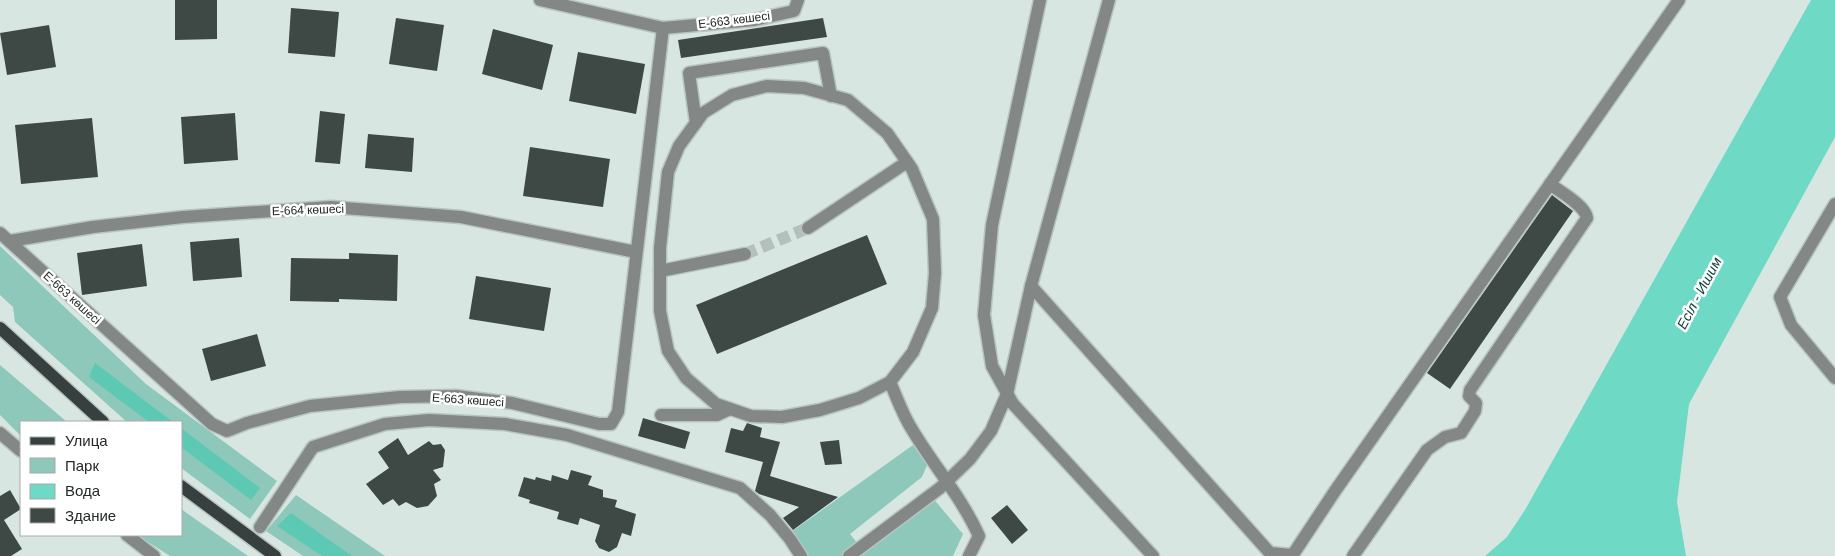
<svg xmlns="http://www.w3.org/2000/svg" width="1835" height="556" viewBox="0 0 1835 556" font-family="Arial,sans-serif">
	<rect width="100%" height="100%" fill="#d8e6e2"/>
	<g fill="#8ec8bb">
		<polygon points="0,246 146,384 277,481 250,519 181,468 181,422 127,422 15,322 13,307 0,295"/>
		<polygon points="0,365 67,422 21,422 21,436 0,415"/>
		<polygon points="913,445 927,465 922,477 850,534 858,544 842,556 804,556 787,535"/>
		<polygon points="296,495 385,556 303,556 266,531"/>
		<polygon points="932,497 963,534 953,556 856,556"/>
		<polygon points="181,509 248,556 170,556 137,535 181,535"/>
	</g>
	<g fill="#5dc9b4">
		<polygon points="95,363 173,422 149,422 89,377"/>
		<polygon points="181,428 260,488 251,500 181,447"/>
		<polygon points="291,513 352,556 322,556 277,526"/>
	</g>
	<polygon fill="#6ed9c4" points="1811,0 1835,0 1835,137 1689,404 1677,502 1686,556 1485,556 1507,537 1525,510"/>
	<g fill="#3e4946">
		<polygon points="175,0 217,0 217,39 175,40"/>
		<polygon points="291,8 339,12 335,57 288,53"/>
		<polygon points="396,18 444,25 437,71 389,64"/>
		<polygon points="823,18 827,37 681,58 678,40"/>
		<polygon points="49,25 56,67 7,75 0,33"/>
		<polygon points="493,29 553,45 542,90 482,74"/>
		<polygon points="578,52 645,64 636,114 569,101"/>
		<polygon points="320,111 345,114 340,164 315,162"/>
		<polygon points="235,113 238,160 184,164 181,117"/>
		<polygon points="92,118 98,177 21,184 15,125"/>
		<polygon points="368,134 414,138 412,172 365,168"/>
		<polygon points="530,147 610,159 603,207 523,196"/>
		<polygon points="1552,195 1573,211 1450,389 1427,373"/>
		<polygon points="867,235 887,284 717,354 696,305"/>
		<polygon points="239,238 242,277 193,281 190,242"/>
		<polygon points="142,244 147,286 82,295 77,253"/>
		<polygon points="349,253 398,255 397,301 339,299 339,302 290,301 291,258 349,259"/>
		<polygon points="476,276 551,288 544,331 469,319"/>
		<polygon points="257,334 266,366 211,381 202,349"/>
		<polygon points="643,418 690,432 685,449 638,436"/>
		<polygon points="747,423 762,428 760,437 780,442 770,476 838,497 793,530 783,518 799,507 759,494 755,491 763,462 725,452 731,428 743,431"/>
		<polygon points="398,438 408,455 429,441 433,445 441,444 445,450 443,467 433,470 441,480 434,484 437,496 428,506 417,508 406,502 399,506 393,499 383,505 366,484 389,468 378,452"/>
		<polygon points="839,440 842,464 825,465 820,442"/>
		<polygon points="571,470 592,476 588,485 603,490 603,497 617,500 615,507 636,514 631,536 622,533 617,547 609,552 599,548 595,541 600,525 580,518 578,525 557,519 559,512 529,503 530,500 518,496 524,477 535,480 536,477 551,481 552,475 568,480"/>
		<polygon points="10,490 21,509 4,520 22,549 11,556 0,556 0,496"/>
		<polygon points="1007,505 1028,530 1012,544 991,518"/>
	</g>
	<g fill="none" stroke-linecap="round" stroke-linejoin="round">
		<polyline stroke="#b4c0bd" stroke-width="12" stroke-dasharray="12 6" stroke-linecap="butt" points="745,254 808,228"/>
		<g stroke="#b8c4c1" stroke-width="15">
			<g id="minor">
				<polyline points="540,0 663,28 754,20 794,11 798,0"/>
				<polyline points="1040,0 992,225 984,315 992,366 1013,404 1153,556"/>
				<polygon points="767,86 804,88 848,100 887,133 912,169 933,219 935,273 932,308 913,352 890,382 859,398 820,410 782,417 751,416 716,404 686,378 668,351 660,311 660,248 668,172 679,146 703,113 732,95"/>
				<polyline points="696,123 689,73 823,53 831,96"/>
				<polyline points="1835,204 1780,297 1791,325 1835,378"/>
				<polyline points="808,228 907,162"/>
				<polyline points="0,233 212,424 227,431 247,423 310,406 400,397 456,396 512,403 599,424 611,424 618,412 663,28"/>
				<polyline points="10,241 93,227 183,217 331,207 461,217 636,252"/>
				<polyline points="660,271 745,254"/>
				<polyline points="1031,286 1270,553 1292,555"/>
				<path d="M890 382C897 398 903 416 913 431 934 466 962 498 979 536L969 556"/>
				<polyline points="661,415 717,415 730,409"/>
				<polyline points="0,433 21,451"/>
				<polyline points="260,527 313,447 385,424 429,420 505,424 567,435 740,488 770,515 790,539 801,556"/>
				<polyline points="127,535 154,556"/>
				<polyline points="849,556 940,488 970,459 991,431 1007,394 1031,286 1109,0"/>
				<polyline points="1292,556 1335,491 1679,0"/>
				<path d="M1353 556 1427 450 1445 437 1461 433 1475 411 1476 403 1469 396 1470 390 1587 218C1585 205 1560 192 1550 184"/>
			</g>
		</g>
		<g stroke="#b8c4c1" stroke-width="15">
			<g id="major">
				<polyline points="0,328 103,422"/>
				<polyline points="181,486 275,556"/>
			</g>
		</g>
		<use href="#minor" stroke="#838887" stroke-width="12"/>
		<use href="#major" stroke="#37403e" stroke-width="12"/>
	</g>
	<g text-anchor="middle" stroke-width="5" stroke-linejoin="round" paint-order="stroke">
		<g font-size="12" fill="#242928" stroke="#fff">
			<text transform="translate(734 20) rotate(-7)" y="4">Е-663 көшесі</text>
			<text transform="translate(308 210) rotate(-2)" y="4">Е-664 көшесі</text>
			<text transform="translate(72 298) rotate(42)" y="4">Е-663 көшесі</text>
			<text transform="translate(468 400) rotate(4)" y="4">Е-663 көшесі</text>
		</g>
		<g font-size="14" font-style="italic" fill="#093c33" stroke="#fff">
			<text transform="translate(1699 293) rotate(-62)" y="5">Есіл - Ишим</text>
		</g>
	</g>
	<rect x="20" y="421" width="162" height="115" fill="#ffffff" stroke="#a7a9a9"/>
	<rect x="30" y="437" width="25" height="8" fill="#37403e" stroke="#a7a9a9"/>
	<text x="65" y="446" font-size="15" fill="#242928">Улица</text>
	<rect x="30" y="458" width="25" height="15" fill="#8ec8bb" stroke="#a7a9a9"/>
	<text x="65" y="471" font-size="15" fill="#242928">Парк</text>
	<rect x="30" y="484" width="25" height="15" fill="#6ed9c4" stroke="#a7a9a9"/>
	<text x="65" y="496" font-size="15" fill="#242928">Вода</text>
	<rect x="30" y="508" width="25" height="15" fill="#3e4946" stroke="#a7a9a9"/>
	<text x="65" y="521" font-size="15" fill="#242928">Здание</text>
</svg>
